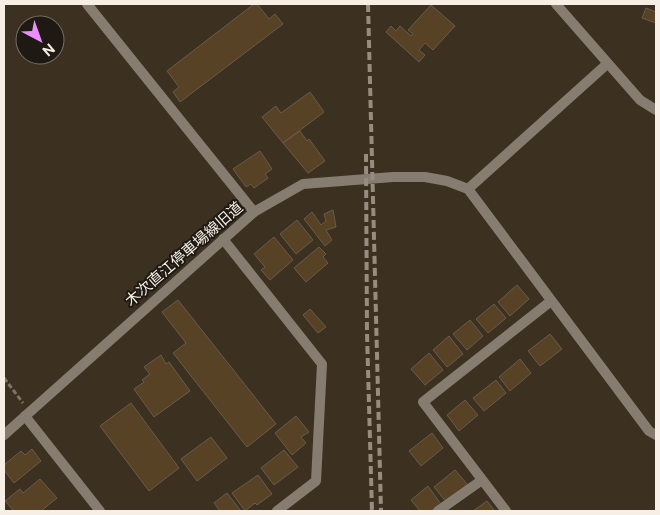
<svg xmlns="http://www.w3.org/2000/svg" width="660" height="515" viewBox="0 0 660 515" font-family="'Public Sans','Noto Sans JP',sans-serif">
	<rect width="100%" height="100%" fill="#3c3020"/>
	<g fill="#574225" stroke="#6a5c4b">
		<polygon points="254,4 257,4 269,19 275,14 283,24 180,102 173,92 179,87 167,71"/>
		<polygon points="431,5 455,26 433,50 425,43 419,50 425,55 419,62 386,32 391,26 396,31 400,26 411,36 413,34 408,30"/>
		<polygon points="646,8 656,12 656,23 642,18"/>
		<polygon points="310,92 324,112 283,143 262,117 276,106 281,113"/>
		<polygon points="300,131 307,141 309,139 325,161 308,173 283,143"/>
		<polygon points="260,151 272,169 265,174 268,178 254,188 251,184 246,187 233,169"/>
		<polygon points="333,210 336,227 326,230 332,240 325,246 304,219 312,212 321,225 326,221 324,214"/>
		<polygon points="297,220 313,240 296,254 280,234"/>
		<polygon points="274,237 293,260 270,280 261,270 265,267 254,254"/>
		<polygon points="319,247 326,254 323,257 328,263 306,282 294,268"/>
		<polygon points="517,285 529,299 510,316 498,302"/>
		<polygon points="178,300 276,424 247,447 173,353 186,343 162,312"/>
		<polygon points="494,304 506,318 488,333 476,319"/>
		<polygon points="310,309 326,327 318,333 303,315"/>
		<polygon points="470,320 483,336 467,350 453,334"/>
		<polygon points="550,334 562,349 540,366 528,351"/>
		<polygon points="449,336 463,354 447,367 433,350"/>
		<polygon points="429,353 443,370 425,385 411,369"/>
		<polygon points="161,355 166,364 169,362 190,391 154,417 134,389 144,382 142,380 150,374 144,367"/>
		<polygon points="520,359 531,373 510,391 499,377"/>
		<polygon points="496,380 506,393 484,411 473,398"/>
		<polygon points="465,400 478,415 459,431 447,415"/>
		<polygon points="131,403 179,468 149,491 100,426"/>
		<polygon points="296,416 309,432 301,437 306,443 292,455 275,433"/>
		<polygon points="432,433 443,448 421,466 409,451"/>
		<polygon points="211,437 227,458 197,481 181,459"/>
		<polygon points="32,449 41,461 14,483 4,470 4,465 21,451 25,455"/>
		<polygon points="284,450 298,467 274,485 261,468"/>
		<polygon points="455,470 468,485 447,503 434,487"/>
		<polygon points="258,475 272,494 257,505 255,503 245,511 232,493"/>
		<polygon points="40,479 57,498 41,511 14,511 5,501 20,489 23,493"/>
		<polygon points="428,486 441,504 431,511 420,511 411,500"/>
		<polygon points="227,493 241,511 220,511 214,503"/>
		<polygon points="487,501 495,511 473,511"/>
	</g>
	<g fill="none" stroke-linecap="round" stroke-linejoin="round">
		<polyline stroke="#7e7365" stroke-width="3" stroke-dasharray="5 2.5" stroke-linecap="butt" points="4,378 23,403"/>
		<g stroke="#867c6f" stroke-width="10">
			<polyline points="87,4 254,212"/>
			<polyline points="556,4 640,100 656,110"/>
			<polyline points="468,189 607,64"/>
			<polyline points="223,239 322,364 316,481 277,511"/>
			<polyline points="25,416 100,511"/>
			<polyline points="4,435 254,212 303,184 393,177 425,177 447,181 468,189 649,431 656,435"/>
			<polyline points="438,511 482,480"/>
			<polyline points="506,511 423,402 551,301"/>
		</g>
		<g stroke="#968c7f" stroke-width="4" stroke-dasharray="8 4" stroke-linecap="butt">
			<polyline points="368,4 381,511"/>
			<polyline points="366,154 367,333 372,511"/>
		</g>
	</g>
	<g text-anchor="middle" stroke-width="4" stroke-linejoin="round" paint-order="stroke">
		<g font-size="15" fill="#f7efe5" stroke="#1e1912">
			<text transform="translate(184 254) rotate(-41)" y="5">木次直江停車場線旧道</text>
		</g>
	</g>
	<rect width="660" height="515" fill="none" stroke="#f7efe5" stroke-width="10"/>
	<g transform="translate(40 40) rotate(139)"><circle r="24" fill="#1e1912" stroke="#756f66"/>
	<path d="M0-4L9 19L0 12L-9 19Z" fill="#eb8dfc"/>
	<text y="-8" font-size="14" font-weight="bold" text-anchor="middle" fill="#f7efe5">N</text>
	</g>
</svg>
